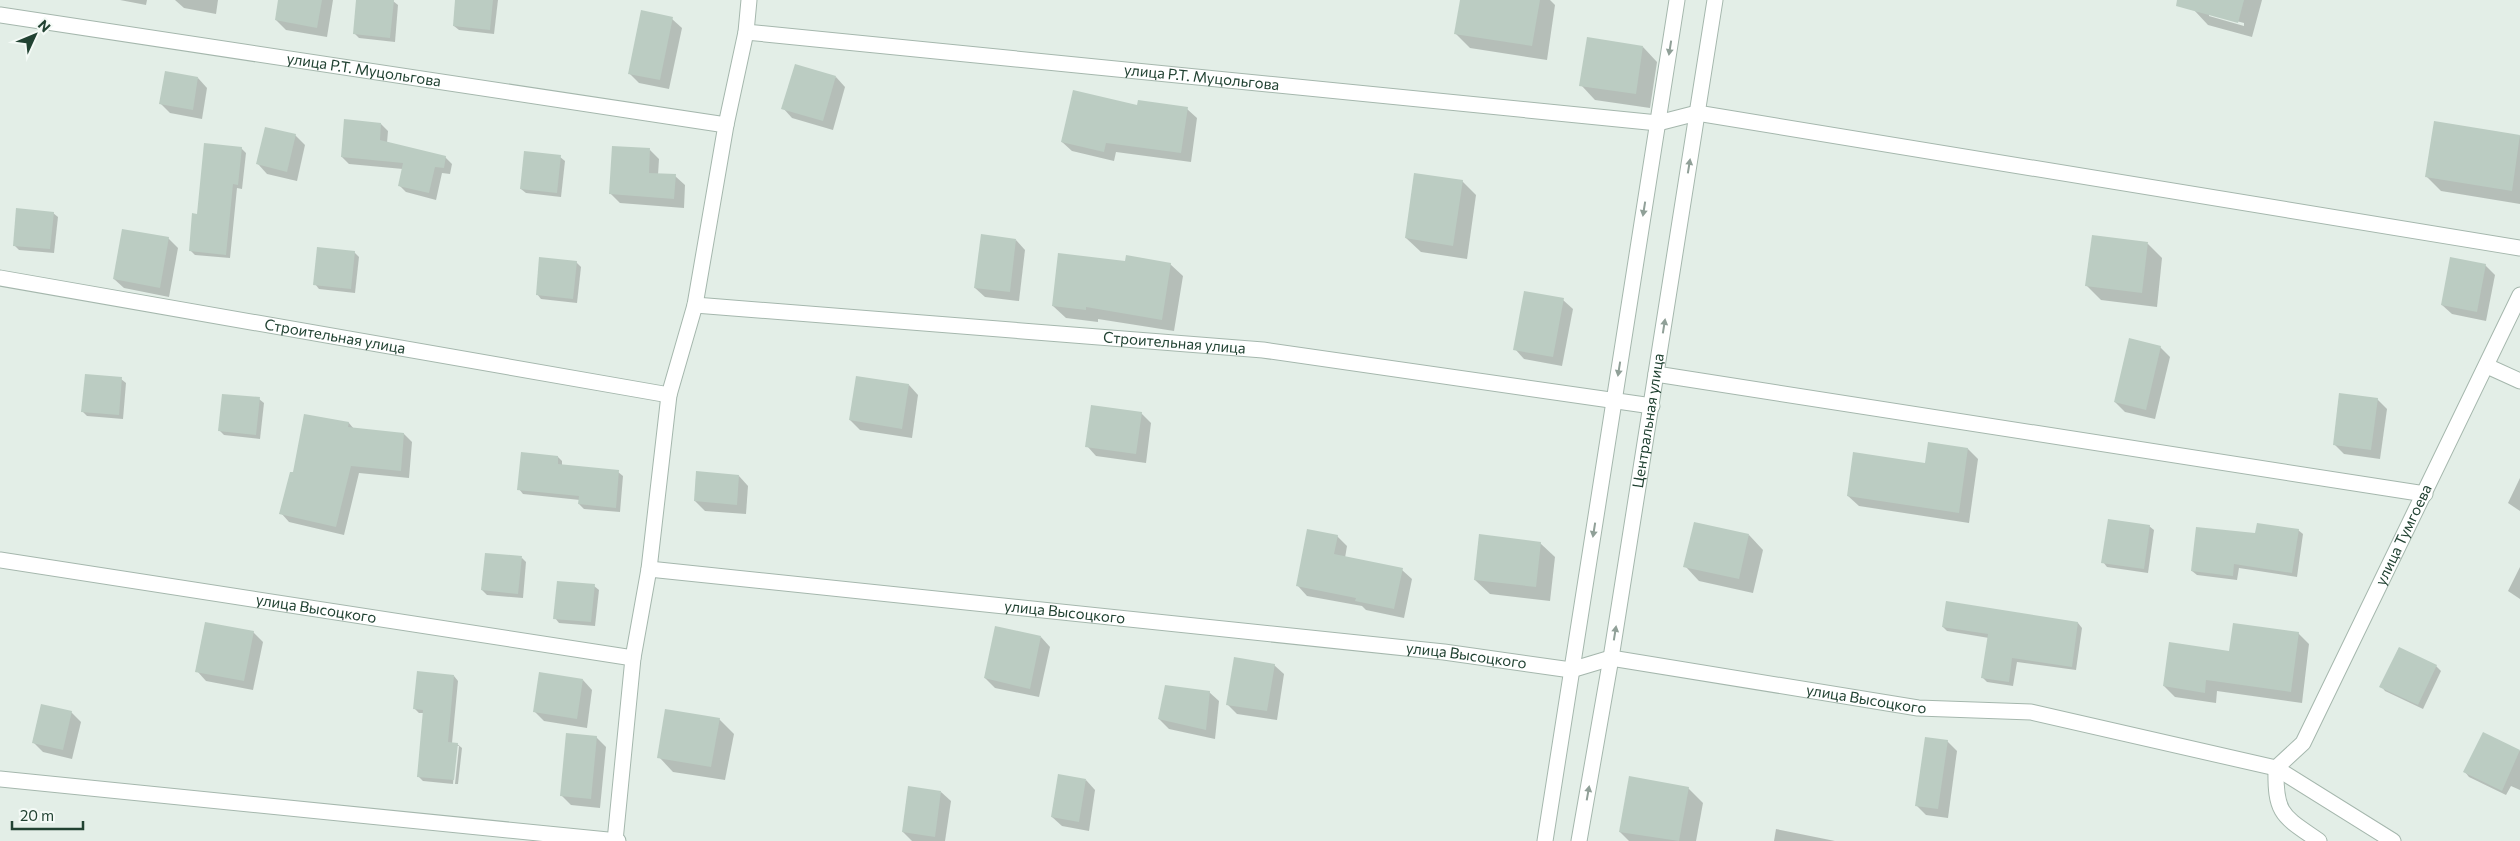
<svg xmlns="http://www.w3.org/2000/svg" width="2520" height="841" viewBox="0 0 2520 841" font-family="Commissioner,sans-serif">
	<rect width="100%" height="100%" fill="#e3eee7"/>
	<g fill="#0003" fill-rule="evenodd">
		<polygon points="120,0 147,0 146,5"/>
		<polygon points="175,0 218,0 216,14 184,8"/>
		<polygon points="280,0 333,0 327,37 286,30 276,20"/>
		<polygon points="357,0 393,1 398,5 395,42 359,38 354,33"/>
		<polygon points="456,0 498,0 494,34 459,30 454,26"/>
		<polygon points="1461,0 1550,0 1555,5 1547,60 1470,48 1456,34"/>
		<path d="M2196 0H2262L2252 37 2208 25 2194 10ZM2209 14 2244 23V26L2209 16Z"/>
		<polygon points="672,19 682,28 669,89 639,83 629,73"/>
		<polygon points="1643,47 1657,62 1650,108 1595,100 1581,85"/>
		<polygon points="836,77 845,87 833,130 792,118 783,108"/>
		<polygon points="198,78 207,88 202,119 170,113 161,104"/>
		<polygon points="1139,106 1187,109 1197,118 1191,162 1116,152 1114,161 1072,151 1062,142"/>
		<polygon points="2435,122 2520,136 2520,204 2441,191 2427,177"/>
		<polygon points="381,124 388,131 387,143 445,157 452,164 450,174 442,173 436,200 406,192 399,185 403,169 349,164 342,157"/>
		<polygon points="295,135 305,145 297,181 267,174 258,164"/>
		<polygon points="241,148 246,153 242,189 237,188 230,258 195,255 190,250 199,215"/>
		<polygon points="650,150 659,159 658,175 675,176 685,185 684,208 620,203 610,193"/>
		<polygon points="560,157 565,161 561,197 526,193 521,189"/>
		<polygon points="1462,181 1476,195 1467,259 1421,252 1406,238"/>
		<polygon points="53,213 58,217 54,253 19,250 14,245"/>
		<polygon points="2093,236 2148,244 2162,258 2157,307 2101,300 2087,286"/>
		<polygon points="168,238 178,248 169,297 124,288 114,279"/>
		<polygon points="1016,240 1025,250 1019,301 985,297 975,288"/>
		<polygon points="354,252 359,257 355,293 319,289 315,284"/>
		<polygon points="576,262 581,267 577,303 541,299 537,294"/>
		<polygon points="1126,263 1170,264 1183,276 1174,331 1098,319 1098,322 1066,318 1053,306"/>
		<polygon points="2485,265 2495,275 2486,321 2452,314 2442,305"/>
		<polygon points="1563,300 1573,309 1562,366 1524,359 1515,349"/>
		<polygon points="2160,347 2170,357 2155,419 2125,412 2115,402"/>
		<polygon points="121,379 126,383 123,419 87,416 82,411"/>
		<polygon points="909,385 918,395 912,438 860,430 850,420"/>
		<polygon points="259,399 264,403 260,439 224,435 220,431"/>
		<polygon points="2377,399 2387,409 2380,459 2344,454 2334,444"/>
		<polygon points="1141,413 1151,423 1146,463 1096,456 1087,446"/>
		<polygon points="305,415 349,423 354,429 404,434 412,442 409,478 359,473 344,535 289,522 281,513 294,474"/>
		<polygon points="1968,449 1978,459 1969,523 1859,506 1848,496"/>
		<polygon points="558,457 562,461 562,466 618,472 623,476 620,512 584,509 579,504 580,500 523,494 519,489"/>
		<polygon points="739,476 748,486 746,514 705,511 695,501"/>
		<polygon points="2520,478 2520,511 2508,503"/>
		<polygon points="2149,526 2154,530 2148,573 2107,567 2103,562"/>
		<polygon points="2298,530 2303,534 2297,577 2239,568 2237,580 2197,575 2192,571 2256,534"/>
		<polygon points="1749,535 1763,550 1753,593 1699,581 1685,566"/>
		<polygon points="1337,536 1347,546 1345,558 1402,570 1412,579 1404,618 1366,610 1362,606 1307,596 1298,586"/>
		<polygon points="1540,543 1555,557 1550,601 1490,594 1475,580"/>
		<polygon points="522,558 526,562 523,598 487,595 482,590"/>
		<polygon points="2520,567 2520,599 2508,591"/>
		<polygon points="594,586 599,590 595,626 559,623 555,618"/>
		<polygon points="2078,623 2082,628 2076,670 2017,662 2013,686 1987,682 1983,678 1989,638 1947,631 1943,627"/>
		<polygon points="253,632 263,642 253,690 206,681 197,671"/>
		<polygon points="2298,633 2309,644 2302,703 2217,691 2216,703 2175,697 2164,686"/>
		<polygon points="1041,637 1050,647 1039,697 995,688 985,678"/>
		<polygon points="2399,648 2436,666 2441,671 2423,709 2385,691 2381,686"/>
		<polygon points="1274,665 1284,674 1277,720 1237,714 1228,705"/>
		<polygon points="454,676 458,681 452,743 457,744 462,748 458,784 455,784 459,746 456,746 453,784 423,781 418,776 424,713 419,713 414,708"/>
		<polygon points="583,680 592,690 587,728 544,721 535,712"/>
		<polygon points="1209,692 1219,701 1215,739 1169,729 1159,719"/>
		<polygon points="71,712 81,722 72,759 43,752 34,743"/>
		<polygon points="719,719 734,734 725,780 673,772 659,757"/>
		<polygon points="2483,734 2520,751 2520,790 2511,786 2506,795 2469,777 2465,772"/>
		<polygon points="596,737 606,747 600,808 571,805 561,795"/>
		<polygon points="1947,741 1957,751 1948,818 1926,815 1916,805"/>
		<polygon points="1086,780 1095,790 1089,831 1062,826 1052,817"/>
		<polygon points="1688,788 1703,803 1696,841 1629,841 1620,832"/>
		<polygon points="941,792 951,801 945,841 912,841 903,832"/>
		<polygon points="1776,829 1835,841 1774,841"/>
	</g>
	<g fill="#bbccc2">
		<polygon points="278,0 322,0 317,28 275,20"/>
		<polygon points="356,0 394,0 390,38 353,34"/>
		<polygon points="455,0 493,0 490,30 453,26"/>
		<polygon points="1460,0 1540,0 1532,46 1454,34"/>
		<polygon points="2177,0 2244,0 2238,23 2176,6"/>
		<polygon points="641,10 673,17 660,80 628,74"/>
		<polygon points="1587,37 1643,46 1636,94 1579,86"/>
		<polygon points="795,64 836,76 823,121 781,109"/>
		<polygon points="165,71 198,77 193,110 159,104"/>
		<polygon points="1073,90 1137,105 1138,100 1188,107 1181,153 1106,143 1104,152 1061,142"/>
		<polygon points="344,119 381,123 380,140 446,156 444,168 435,167 429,193 398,186 403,163 341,157"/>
		<polygon points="2434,121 2520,135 2512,191 2425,177"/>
		<polygon points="265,127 296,134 287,172 256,164"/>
		<polygon points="204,143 242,147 238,185 233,184 226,255 189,251 192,213 197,214"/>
		<polygon points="612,146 650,148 649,173 676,174 674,199 609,194"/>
		<polygon points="524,151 561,155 557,193 520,189"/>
		<polygon points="1414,173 1463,180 1453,246 1405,238"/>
		<polygon points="16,208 54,212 50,249 13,246"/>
		<polygon points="122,229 169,237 160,288 113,279"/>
		<polygon points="981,234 1016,239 1010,292 974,288"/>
		<polygon points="2092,235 2148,242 2142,293 2085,286"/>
		<polygon points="317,247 355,251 351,289 313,285"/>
		<polygon points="1058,253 1125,261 1126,255 1171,263 1162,320 1086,307 1086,310 1052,306"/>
		<polygon points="539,257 577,261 573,299 536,295"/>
		<polygon points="2450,257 2486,264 2477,312 2441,305"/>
		<polygon points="1524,291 1564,298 1553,357 1513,350"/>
		<polygon points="2129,338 2161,346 2146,410 2114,402"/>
		<polygon points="85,374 122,377 119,415 81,412"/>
		<polygon points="856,376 909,384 902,429 849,420"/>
		<polygon points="2339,393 2378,398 2371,450 2333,445"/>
		<polygon points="222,394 260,397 256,435 218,431"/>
		<polygon points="1091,405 1142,412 1136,454 1085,447"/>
		<polygon points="304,414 349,422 348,427 404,433 401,471 351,466 336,527 279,514 290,472 293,472"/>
		<polygon points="1928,442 1968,448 1959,513 1847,496 1853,452 1925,463"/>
		<polygon points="521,452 558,456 558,464 619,470 616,508 578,504 579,496 517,490"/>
		<polygon points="696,471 739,475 737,505 694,501"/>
		<polygon points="2108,519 2150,525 2144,569 2101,563"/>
		<polygon points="1694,522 1749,534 1739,579 1683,567"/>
		<polygon points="2257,523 2299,529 2292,573 2234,564 2233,576 2191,571 2196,527 2255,533"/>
		<polygon points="1307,529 1338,535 1334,554 1403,568 1394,609 1355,601 1356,598 1296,586"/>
		<polygon points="1479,534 1541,542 1536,587 1474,580"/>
		<polygon points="485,553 522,556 518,594 481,590"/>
		<polygon points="557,581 595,584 591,622 553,619"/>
		<polygon points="1946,601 2078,622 2072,667 2012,658 2009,682 1981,678 1988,634 1942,627"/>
		<polygon points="205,622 254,631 244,681 195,672"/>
		<polygon points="2233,623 2299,632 2291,692 2206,680 2205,693 2163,686 2169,642 2229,651"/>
		<polygon points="995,626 1041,636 1030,689 984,678"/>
		<polygon points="2399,647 2437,665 2418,705 2379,687"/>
		<polygon points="1234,657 1275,664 1267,711 1226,705"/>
		<polygon points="417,671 454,675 448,742 458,743 454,780 417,777 423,710 413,709"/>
		<polygon points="539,672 583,679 577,719 533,712"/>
		<polygon points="1165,685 1210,691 1206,730 1158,719"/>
		<polygon points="41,704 72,711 63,750 32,743"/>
		<polygon points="665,709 720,718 711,767 657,758"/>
		<polygon points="2483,732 2520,750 2502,791 2463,772"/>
		<polygon points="566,733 597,736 591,799 560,796"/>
		<polygon points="1925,737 1948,740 1938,809 1915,806"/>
		<polygon points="1058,774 1086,779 1079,822 1051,817"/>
		<polygon points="1629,776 1689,787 1679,841 1619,832"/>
		<polygon points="908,786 941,791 935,837 902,832"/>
	</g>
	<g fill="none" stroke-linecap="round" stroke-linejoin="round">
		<g stroke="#a5b7ad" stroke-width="17">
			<g id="minor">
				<path id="s1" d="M0 15 726 125"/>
				<path id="s2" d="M746 32 1658 123 1697 113 2520 248"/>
				<path id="s3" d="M0 278 669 395"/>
				<path id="s4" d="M695 305 1263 350 1652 406"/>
				<polyline points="2487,366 2520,381"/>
				<polyline points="1656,374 2425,494"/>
				<path id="s5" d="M0 560 633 658"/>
				<path id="s6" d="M649 569 1444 652 1571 670 1611 658 1918 708 2031 712 2276 768 2393 841"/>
				<path id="s7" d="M2276 768 2303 743 2520 295"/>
				<path d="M2276 768C2275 815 2283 816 2319 841"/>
				<polyline points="0,779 618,841"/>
				<polyline points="615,841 633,658 649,569 669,395 695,305 726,125 746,32 749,0"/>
				<polyline points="1545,841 1677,0"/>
				<path id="s8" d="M1579 841 1611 658 1715 0"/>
			</g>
		</g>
		<use href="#minor" stroke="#fff" stroke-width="15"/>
	</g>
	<defs><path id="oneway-solid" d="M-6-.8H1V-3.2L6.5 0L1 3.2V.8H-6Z" transform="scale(1.25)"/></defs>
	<g fill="#90a098">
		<use href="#oneway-solid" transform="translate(1670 48) rotate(99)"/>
		<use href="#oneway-solid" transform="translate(1689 166) rotate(-81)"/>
		<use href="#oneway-solid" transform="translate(1644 209) rotate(99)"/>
		<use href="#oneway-solid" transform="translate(1664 326) rotate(-81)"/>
		<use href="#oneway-solid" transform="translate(1619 369) rotate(99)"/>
		<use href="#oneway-solid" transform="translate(1594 530) rotate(99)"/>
		<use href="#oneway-solid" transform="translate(1615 633) rotate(-81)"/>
		<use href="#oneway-solid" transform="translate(1588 793) rotate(-80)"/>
	</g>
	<g text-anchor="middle" stroke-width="4.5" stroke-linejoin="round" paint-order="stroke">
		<g font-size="15" fill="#214232" stroke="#f4faf6">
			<text dy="5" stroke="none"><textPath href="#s1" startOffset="368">улица Р.Т. Муцольгова</textPath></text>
			<text dy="5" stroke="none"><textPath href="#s2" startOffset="458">улица Р.Т. Муцольгова</textPath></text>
			<text dy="5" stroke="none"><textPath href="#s3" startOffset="340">Строительная улица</textPath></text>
			<text dy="5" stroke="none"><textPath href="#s4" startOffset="481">Строительная улица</textPath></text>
			<text dy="5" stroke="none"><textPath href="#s8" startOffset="426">Центральная улица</textPath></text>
			<text dy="5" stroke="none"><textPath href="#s7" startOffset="268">улица Тумгоева</textPath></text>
			<text dy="5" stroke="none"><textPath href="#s5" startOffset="320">улица Высоцкого</textPath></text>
			<text dy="5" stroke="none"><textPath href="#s6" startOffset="418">улица Высоцкого</textPath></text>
			<text dy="5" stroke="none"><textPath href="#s6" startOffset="822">улица Высоцкого</textPath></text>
			<text dy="5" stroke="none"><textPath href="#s6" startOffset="1228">улица Высоцкого</textPath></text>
		</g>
	</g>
	<g transform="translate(35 35) rotate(46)" stroke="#f4faf6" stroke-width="4" paint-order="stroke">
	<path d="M0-4L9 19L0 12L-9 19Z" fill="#214232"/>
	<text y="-8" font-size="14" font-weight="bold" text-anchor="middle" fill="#214232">N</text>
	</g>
	<path d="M12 821v8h71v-8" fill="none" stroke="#214232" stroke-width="2.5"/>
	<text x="20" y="821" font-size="15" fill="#214232" stroke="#f4faf6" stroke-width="4" paint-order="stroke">20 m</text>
</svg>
